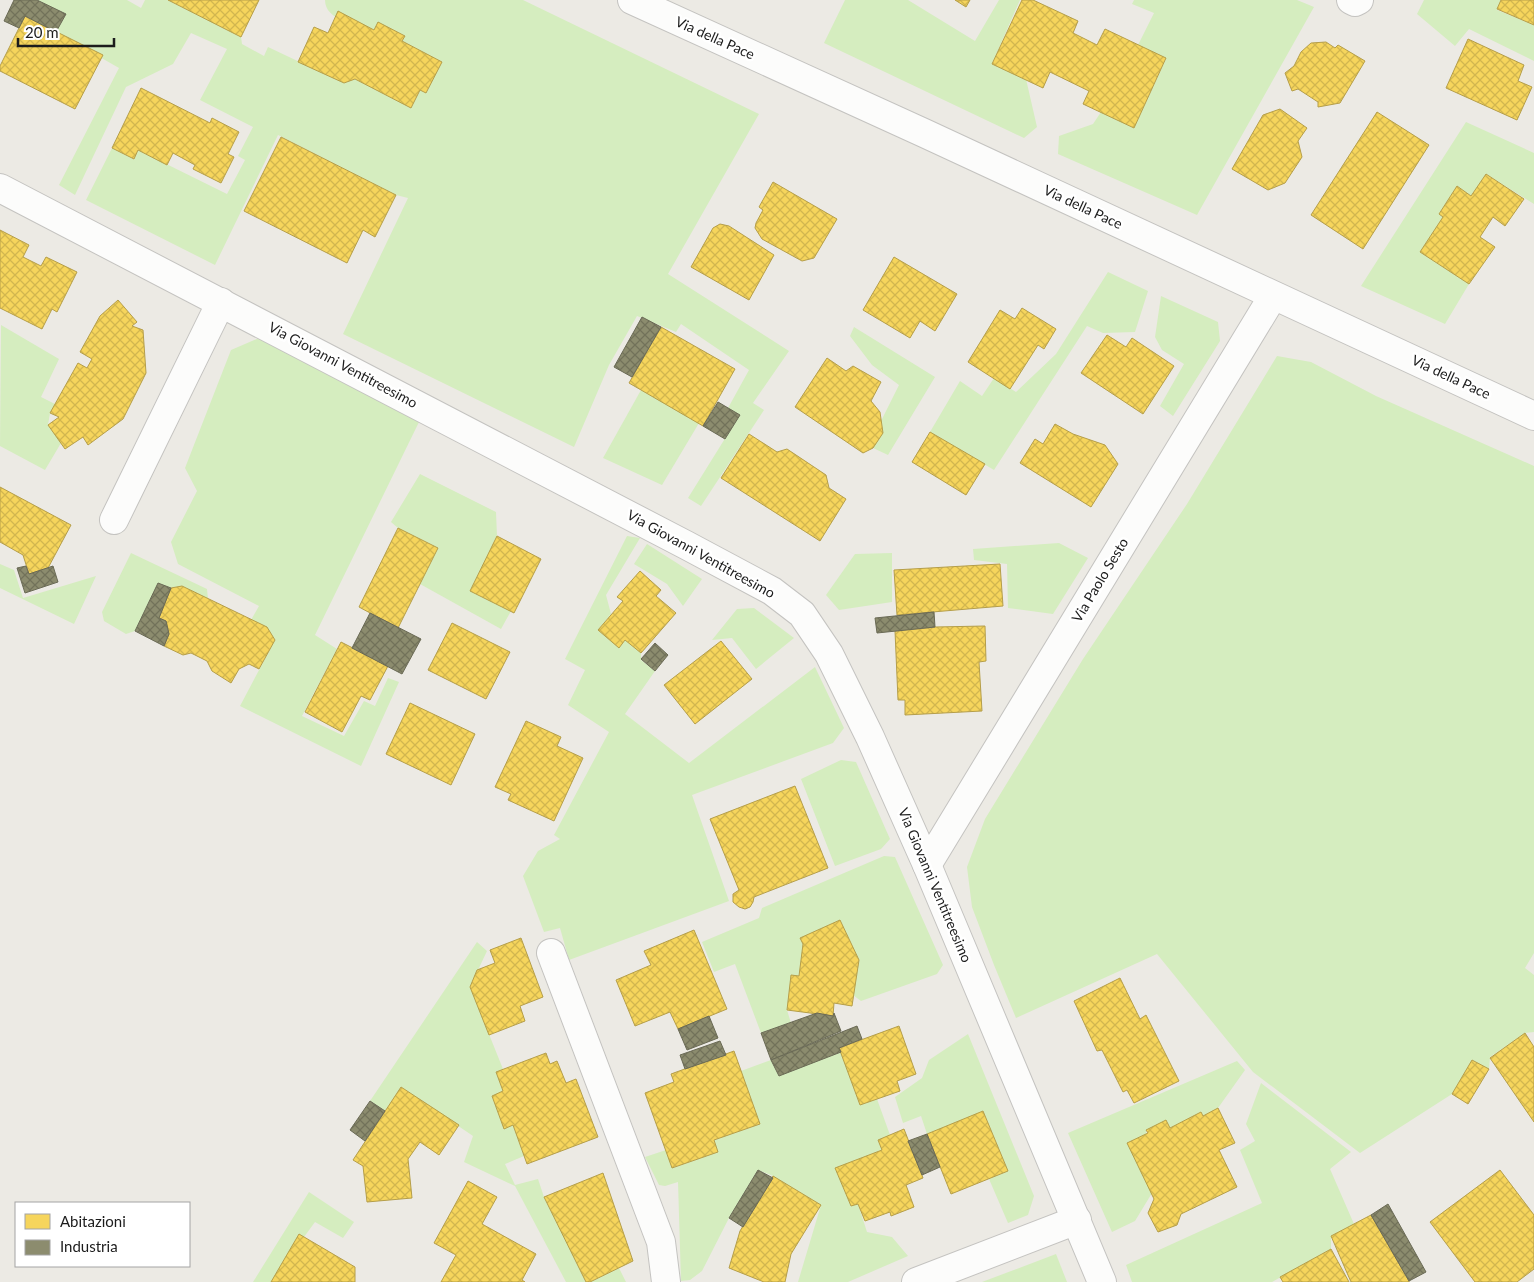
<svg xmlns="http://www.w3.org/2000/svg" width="1534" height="1282" viewBox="0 0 1534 1282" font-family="Lato,sans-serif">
	<defs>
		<pattern id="homes-cross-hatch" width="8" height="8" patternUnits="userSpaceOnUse" patternTransform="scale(1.25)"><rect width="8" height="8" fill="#f6d55c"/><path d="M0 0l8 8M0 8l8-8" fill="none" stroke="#d2b64f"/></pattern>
		<pattern id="industry-cross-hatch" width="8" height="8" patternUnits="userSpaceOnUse" patternTransform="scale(1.25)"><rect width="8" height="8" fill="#8c8c6e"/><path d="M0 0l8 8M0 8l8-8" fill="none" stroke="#72725a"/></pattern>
	</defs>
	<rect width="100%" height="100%" fill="#eceae4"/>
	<g fill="#d5edbf">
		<path d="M37 0H127L141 8 145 0H168L241 37 242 44 264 56 268 47 344 83 355 79 411 108 420 90 426 93 442 62 402 41 405 36 378 23 374 30C358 25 325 21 325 0H523L759 114 668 274 789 351 753 403 764 410 701 506 688 498 739 416 728 408 749 370 681 324 676 332 637 316 609 365 574 447 343 334 408 198 396 195 278 135 215 265 86 200 112 148 134 159 138 150 227 194 245 160 238 156 253 127 200 100 227 49 191 33 173 64 126 87 75 195 59 185 119 68 56 32 65 14Z"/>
		<polygon points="845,0 908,0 975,41 999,0 1020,0 992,64 1026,79 1037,127 1024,138 824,43"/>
		<polygon points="1134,0 1297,0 1314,7 1197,215 1058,154 1059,136 1093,124 1101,112 1134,128 1166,59 1138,45 1154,13 1132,4"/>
		<polygon points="1424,0 1501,0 1497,10 1534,25 1534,61 1469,29 1455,46 1417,14"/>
		<polygon points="1466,122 1534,153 1534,204 1486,174 1471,196 1457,186 1439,214 1443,217 1420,252 1469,284 1445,324 1361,286"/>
		<polygon points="1108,272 1148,291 1135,332 1103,333 1087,326 994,470 930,432 960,381 982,396 994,378 1016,392 1056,354"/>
		<polygon points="1161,296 1218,322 1220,341 1173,416 1160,406 1184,364 1162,350 1155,337"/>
		<polygon points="1,325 59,359 41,397 55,404 50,413 48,425 61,443 45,470 0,446"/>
		<polygon points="854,327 935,377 888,455 873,448 881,421 899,385 872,365 850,336"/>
		<polygon points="259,338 419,422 315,635 337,649 302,716 344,736 364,701 375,706 388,678 399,682 361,766 240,706 275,640 267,627 251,620 259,606 178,564 171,542 197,491 185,468 231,350"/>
		<polygon points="1277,356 1311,362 1376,396 1534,466 1534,953 1525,968 1534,975 1534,1032 1525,1033 1490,1057 1489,1069 1472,1060 1452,1094 1360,1153 1253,1072 1157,954 1016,1018 994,965 972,907 967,867 985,819 1083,659 1187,504"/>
		<polygon points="641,390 699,423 662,485 603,458"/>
		<polygon points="420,474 496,512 497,536 470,591 511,611 501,629 420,584 438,548 398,528 391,522"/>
		<polygon points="627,536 640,538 606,595 611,614 598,630 619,648 625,640 641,653 641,660 655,671 625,714 689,763 815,667 844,728 833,743 692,795 729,901 569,960 560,928 544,932 523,876 538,851 560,839 554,835 609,732 568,705 585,670 565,659"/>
		<polygon points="1059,543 1088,558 1053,614 1008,608 1007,564 974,560 973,549"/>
		<polygon points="647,544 702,579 683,606 667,584 634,564"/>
		<polygon points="131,553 207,589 208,599 158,584 135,631 126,634 104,621 102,612"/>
		<polygon points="892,553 892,602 839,610 826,595 855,554"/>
		<polygon points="0,564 14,570 23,598 96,576 74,624 0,588"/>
		<polygon points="754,608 794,638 756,669 732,638 712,640 737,609"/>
		<polygon points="841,760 856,762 890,839 881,849 835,866 801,779"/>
		<polygon points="884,856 895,857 943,965 937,974 861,1001 853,995 859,960 840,920 800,938 803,944 799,976 791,976 787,1010 791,1023 761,1033 735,964 714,972 702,942 759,918 762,908"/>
		<polygon points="477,942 487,951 470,987 503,1069 496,1072 503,1091 492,1096 504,1128 513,1125 524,1156 505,1164 515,1185 538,1179 544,1197 586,1282 566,1282 515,1186 464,1162 473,1136 401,1087 385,1111 370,1101"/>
		<polygon points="968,1034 1034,1196 1028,1215 1008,1223 989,1179 1008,1171 983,1111 927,1134 921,1116 903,1123 895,1097 922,1078 929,1060"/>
		<polygon points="841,1052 860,1105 877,1099 890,1135 878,1140 882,1150 836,1168 851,1206 858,1204 867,1232 892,1237 908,1256 848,1282 798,1282 821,1205 773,1176 758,1170 729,1218 702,1271 690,1280 681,1281 678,1182 665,1186 659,1185 645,1157 666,1150 673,1168 718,1152 714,1140 760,1124 741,1071 771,1060 779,1075"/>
		<polygon points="1237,1061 1245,1070 1218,1108 1203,1116 1201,1112 1170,1128 1146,1130 1152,1193 1135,1221 1112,1232 1068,1133"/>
		<polygon points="1261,1083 1351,1152 1330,1169 1354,1224 1331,1236 1331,1249 1272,1282 1132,1282 1126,1265 1262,1203 1240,1150 1255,1141 1246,1124"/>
		<polygon points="309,1192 354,1222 343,1238 315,1222 271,1282 253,1282"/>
		<polygon points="1056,1254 1067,1282 982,1282"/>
		<polygon points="619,1268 626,1282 590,1282"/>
	</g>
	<g fill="url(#homes-cross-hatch)" stroke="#b59e49">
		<polygon points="168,0 259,0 241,37"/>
		<polygon points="955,0 970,0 966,7"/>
		<polygon points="1022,0 1033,0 1078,21 1073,33 1097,45 1105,29 1166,58 1134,128 1083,104 1089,91 1050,72 1043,88 992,64"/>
		<polygon points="1501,0 1534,0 1534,25 1497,9"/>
		<polygon points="338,11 374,30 378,22 405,36 402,41 442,62 426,93 420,90 411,108 355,79 344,83 298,62 314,27 328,33"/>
		<polygon points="25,16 103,55 75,109 0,71 0,66"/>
		<polygon points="1468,39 1524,65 1518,81 1532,87 1517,120 1446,88"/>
		<polygon points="1326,42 1335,48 1338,45 1365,61 1340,103 1318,107 1318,102 1298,89 1292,91 1285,73 1294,66 1301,52 1311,43"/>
		<polygon points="141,88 210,123 212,118 239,132 228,154 234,157 221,183 193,169 195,165 173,153 167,165 138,150 134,159 112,148"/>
		<polygon points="1280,109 1307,128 1298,141 1302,157 1285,183 1268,190 1232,169 1263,115"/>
		<polygon points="1377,112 1429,145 1363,249 1311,215"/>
		<polygon points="281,137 396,195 375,237 363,230 347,263 244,211"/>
		<polygon points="1486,174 1524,199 1505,226 1493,217 1480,237 1495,247 1469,284 1420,252 1443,217 1439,214 1457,186 1471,196"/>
		<polygon points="773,182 837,219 814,258 802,261 762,239 755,228 756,223 763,210 759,207"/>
		<polygon points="720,224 729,226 774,255 749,300 691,267 713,228"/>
		<polygon points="0,230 29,245 23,257 41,266 46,257 77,272 57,312 52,309 42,329 0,308"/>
		<polygon points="894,257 957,294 935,331 920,321 910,338 863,310"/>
		<polygon points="118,300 137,322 132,326 143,330 146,373 123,419 88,445 83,437 65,449 48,425 59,417 50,413 78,363 87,368 92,359 80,352 100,316"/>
		<polygon points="1022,308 1056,329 1044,349 1038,345 1010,389 968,362 1000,310 1015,319"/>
		<polygon points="661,327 735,369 703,426 629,383"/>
		<polygon points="1107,335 1126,347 1132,338 1174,366 1143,414 1081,373"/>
		<polygon points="827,358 846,371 853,366 881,382 871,401 880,412 883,433 873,448 863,453 795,407"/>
		<polygon points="1055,424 1073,434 1105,445 1118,464 1091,507 1020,463 1035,439 1043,444"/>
		<polygon points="930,432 985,464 966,495 912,462"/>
		<polygon points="749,434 777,452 787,449 826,475 829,488 846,499 820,541 721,478"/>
		<polygon points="0,487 71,525 48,568 29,574 23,555 0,542"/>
		<polygon points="398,528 438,548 398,628 359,607"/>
		<polygon points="497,536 541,559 514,613 470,591"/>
		<polygon points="1000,564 1003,606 897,615 894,570"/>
		<polygon points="640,571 661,590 656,596 676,613 641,653 625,640 619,648 598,630 623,601 617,597"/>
		<polygon points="182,586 267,627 275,640 259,669 249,664 239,669 231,683 212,671 207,661 191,653 183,655 164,646 169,634 166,621 159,618 171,588"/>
		<polygon points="452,623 510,652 486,699 428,670"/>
		<polygon points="985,626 986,661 979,662 982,711 905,715 905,700 898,700 895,631 935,627"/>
		<polygon points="721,641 752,679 695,724 664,685"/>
		<polygon points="341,642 388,666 370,700 361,696 342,732 305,712"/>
		<polygon points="410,703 475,734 451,785 386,754"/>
		<polygon points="526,721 561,737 557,746 583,758 554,821 508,800 511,794 495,787"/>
		<polygon points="795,786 828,868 754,897 753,902 750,907 745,909 739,907 733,902 733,894 739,890 710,819"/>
		<polygon points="840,920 859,960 852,1006 834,1003 833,1016 787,1010 791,975 799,976 803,944 800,938"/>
		<polygon points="694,930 727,1009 678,1029 670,1012 635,1026 616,980 651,965 644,951"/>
		<polygon points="521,938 543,997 520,1006 525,1021 489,1035 470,987 477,970 495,963 490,950"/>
		<polygon points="1120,978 1140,1019 1146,1015 1179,1081 1134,1103 1127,1090 1123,1092 1102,1050 1097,1051 1074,1001"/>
		<polygon points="899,1026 916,1074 897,1081 900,1091 860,1105 839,1048"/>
		<polygon points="1525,1033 1534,1047 1534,1122 1490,1058"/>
		<polygon points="734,1051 760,1124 714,1140 718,1152 672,1168 645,1093 674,1082 671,1074"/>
		<polygon points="546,1053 550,1064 557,1061 566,1083 576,1079 598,1137 527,1164 513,1125 504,1129 492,1096 503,1091 496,1072"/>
		<polygon points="1472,1060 1489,1069 1468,1104 1452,1094"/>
		<polygon points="401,1087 459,1125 439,1155 420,1142 408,1159 412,1198 367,1202 363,1166 353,1160"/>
		<polygon points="1218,1108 1235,1143 1219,1150 1237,1187 1181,1214 1177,1225 1158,1232 1148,1213 1154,1199 1127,1143 1148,1133 1146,1130 1166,1120 1170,1128 1201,1112 1203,1116"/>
		<polygon points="983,1111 1008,1171 951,1194 927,1134"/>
		<polygon points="904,1129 923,1178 906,1185 914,1207 891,1216 890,1212 865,1221 858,1204 851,1206 835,1168 882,1150 878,1140"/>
		<polygon points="1500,1170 1534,1215 1534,1269 1517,1282 1475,1282 1430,1222"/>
		<polygon points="603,1173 633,1261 590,1282 586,1282 544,1197"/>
		<polygon points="773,1176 821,1205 791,1254 785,1282 764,1282 729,1268 740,1231"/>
		<polygon points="468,1181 497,1197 482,1224 536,1254 522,1280 525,1282 441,1282 456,1255 434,1243"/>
		<polygon points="1371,1215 1409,1281 1409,1282 1351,1282 1331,1236"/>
		<polygon points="299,1234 355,1267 355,1282 271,1282"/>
		<polygon points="1331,1249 1349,1282 1283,1282 1280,1277"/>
	</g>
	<g fill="url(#industry-cross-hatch)" stroke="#6a6a55">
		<polygon points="14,0 37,0 66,14 56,32 25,16 19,28 4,21"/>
		<polygon points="642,317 661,327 632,377 614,367"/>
		<polygon points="718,402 740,415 725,439 703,426"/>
		<polygon points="26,566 29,574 53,566 58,582 25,593 17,568"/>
		<polygon points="158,583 171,588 159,618 166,621 169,634 164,646 135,631"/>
		<polygon points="934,612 935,627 877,633 875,618"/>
		<polygon points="370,613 421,639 402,674 352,648"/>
		<polygon points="655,643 668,655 655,671 641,659"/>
		<polygon points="817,1013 833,1016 834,1013 841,1031 771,1060 761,1033"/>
		<polygon points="709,1016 718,1038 687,1050 678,1029"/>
		<polygon points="857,1026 862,1039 839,1048 841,1052 779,1076 771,1060"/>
		<polygon points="720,1041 726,1055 685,1069 680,1055"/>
		<polygon points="370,1101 385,1111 365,1141 350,1130"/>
		<polygon points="927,1134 940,1167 922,1175 908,1141"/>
		<polygon points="758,1170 773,1178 743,1227 729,1218"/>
		<polygon points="1388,1204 1426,1272 1409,1281 1371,1215"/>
	</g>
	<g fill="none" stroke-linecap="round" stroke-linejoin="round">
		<g stroke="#c4c3c0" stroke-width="30">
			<g id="minor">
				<polyline points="632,0 924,133 1534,416"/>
				<polyline points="1351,0 1355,2 1359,0"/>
				<polyline points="0,188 686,545 772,591 802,614 829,654 870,737 927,865 1102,1282"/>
				<polyline points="114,520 221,302"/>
				<polyline points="927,865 1273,296"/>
				<polyline points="551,953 661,1242 666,1282"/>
				<polyline points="916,1282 1077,1220"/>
			</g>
		</g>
		<use href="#minor" stroke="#fcfcfb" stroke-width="28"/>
	</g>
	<g text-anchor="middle" stroke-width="5" stroke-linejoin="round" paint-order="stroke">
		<g font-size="14" fill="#1c1c1c" stroke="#fff">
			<text transform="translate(715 38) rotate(24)" y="5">Via della Pace</text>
			<text transform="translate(1083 207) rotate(25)" y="5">Via della Pace</text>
			<text transform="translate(343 365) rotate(28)" y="5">Via Giovanni Ventitreesimo</text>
			<text transform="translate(1451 377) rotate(25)" y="5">Via della Pace</text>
			<text transform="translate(701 554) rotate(29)" y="5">Via Giovanni Ventitreesimo</text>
			<text transform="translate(1100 580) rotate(-59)" y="5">Via Paolo Sesto</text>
			<text transform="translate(935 885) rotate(67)" y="5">Via Giovanni Ventitreesimo</text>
		</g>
	</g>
	<rect x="15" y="1202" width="175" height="65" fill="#ffffff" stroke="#a4a4a4"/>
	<rect x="25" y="1214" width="25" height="15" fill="#f6d55c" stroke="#a4a4a4"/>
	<text x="60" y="1227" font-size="15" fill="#1c1c1c">Abitazioni</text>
	<rect x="25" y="1240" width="25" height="15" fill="#8c8c6e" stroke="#a4a4a4"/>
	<text x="60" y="1252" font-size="15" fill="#1c1c1c">Industria</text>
	<path d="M18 38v8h96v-8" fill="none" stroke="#1c1c1c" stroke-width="2.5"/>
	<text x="25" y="38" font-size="15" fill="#1c1c1c" stroke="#ffffff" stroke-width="4" paint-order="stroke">20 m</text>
</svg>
